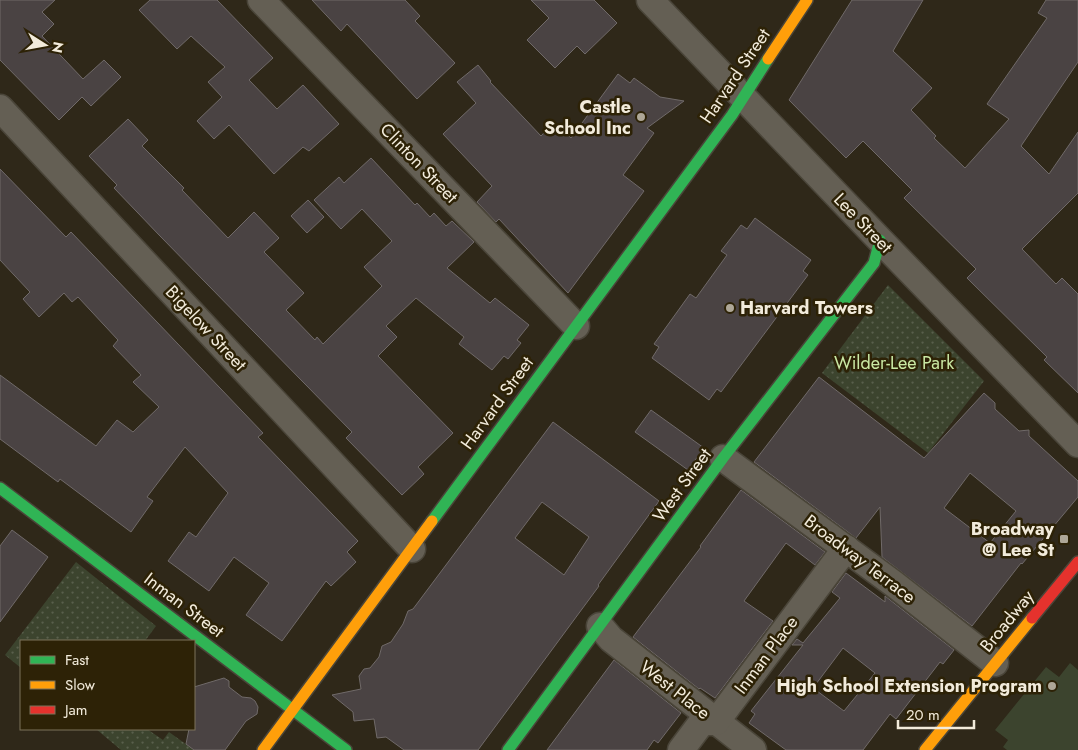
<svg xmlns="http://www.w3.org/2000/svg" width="1078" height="750" viewBox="0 0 1078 750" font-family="Jost,sans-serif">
	<defs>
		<pattern id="green-dots" width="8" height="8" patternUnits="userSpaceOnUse" patternTransform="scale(1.25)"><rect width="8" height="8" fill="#3c442e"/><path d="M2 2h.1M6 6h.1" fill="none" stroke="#595f4c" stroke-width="1.8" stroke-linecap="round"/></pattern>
	</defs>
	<rect width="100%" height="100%" fill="#2f2819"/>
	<g fill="url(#green-dots)">
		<polygon points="888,285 984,381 928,453 822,373"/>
		<polygon points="76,562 156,626 145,641 21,641 21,668 5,655"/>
		<polygon points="96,729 147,729 163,740 169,732 194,750 121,750"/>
	</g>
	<polygon fill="#3c442e" points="1070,663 1078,670 1078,750 1007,750 1003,747 1008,740 995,730 1046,667 1059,677"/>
	<g fill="#4a4343" stroke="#706a69" fill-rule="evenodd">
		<polygon points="0,0 55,0 42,12 54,24 42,36 83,79 104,60 121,77 91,106 82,97 59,120 0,60"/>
		<polygon points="150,0 217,0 273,58 249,80 277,109 303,85 339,124 309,151 303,147 274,174 229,125 214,139 197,121 222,97 208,82 225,67 191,36 177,49 139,10"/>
		<polygon points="312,0 405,0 420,16 415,21 455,63 417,99 347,24 341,31"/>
		<polygon points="531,0 594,0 617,23 585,54 577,46 555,68 527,40 549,18"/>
		<polygon points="852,0 923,0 893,51 932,88 911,110 936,136 934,138 965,168 1009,119 987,104 1047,18 1038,13 1046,0 1078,0 1078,62 1021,146 1049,174 1078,132 1078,193 1022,249 1056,284 1062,278 1078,294 1078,393 1044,360 1047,357 967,278 976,269 904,198 912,190 863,141 846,158 789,100"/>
		<polygon points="478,65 491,81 490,82 541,136 554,122 571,138 618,74 630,83 634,78 660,97 684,101 647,128 654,133 623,175 644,191 568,293 499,219 496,222 477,202 492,186 443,134 476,103 457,82"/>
		<polygon points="128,119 148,140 142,146 184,188 182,190 228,238 254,212 279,238 264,252 304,293 286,310 315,340 317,337 323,344 382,286 364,267 392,241 362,209 341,229 314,200 339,177 344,183 371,158 415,205 417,203 430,217 434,213 446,226 452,221 474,242 447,268 490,303 495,298 529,325 517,340 521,343 508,359 504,356 492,370 459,344 464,337 416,298 386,326 397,337 378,356 453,433 418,467 424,474 402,495 346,438 352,432 160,236 114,188 117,185 89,156"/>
		<polygon points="0,169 66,237 71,232 263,433 258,437 358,541 347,552 356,562 331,586 326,581 282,641 246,615 269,583 234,557 209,591 168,561 189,532 196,537 228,493 185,447 147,497 153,501 131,532 60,479 58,482 0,439 0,375 96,446 117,420 133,432 159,407 133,382 141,375 113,346 118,340 78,297 72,302 64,293 39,317 23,299 30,292 0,260"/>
		<polygon points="308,200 324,217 307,233 291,216"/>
		<polygon points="755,218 811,260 803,271 808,275 721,392 717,389 709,400 652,358 659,347 654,344 690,294 696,298 727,255 721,251 741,225 747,229"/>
		<path d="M819 377 924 458 984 393 995 403V409L1019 431 1029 430V436L1078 481V497L1022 564 1021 563 972 626 882 557 880 507 856 538 754 462ZM970 473 1016 511 990 543 944 508Z"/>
		<polygon points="651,410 704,448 688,470 635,432"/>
		<path d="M553 422 659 501 598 585 599 586 478 750H404L386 737 377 738 374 719 354 721 353 712 332 695 361 689 359 676 364 669 370 668 379 657 382 646 391 642 403 624 408 611 413 609ZM542 502 589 537 564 575 515 538Z"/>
		<polygon points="741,490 825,552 815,565 786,543 744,601 773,621 715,698 700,688 699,689 633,637 701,547 700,546"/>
		<polygon points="12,530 48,557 0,622 0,546"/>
		<path d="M846 573 885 602V596L954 650 943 664 940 662 896 719 890 714 863 750H786L749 723 755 714 751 711 803 645H792L797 639 803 643 840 598 832 592ZM843 648 875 673 844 711 813 688Z"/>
		<polygon points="614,660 681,713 658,743 654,740 647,750 547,750"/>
		<polygon points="224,678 229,681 229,687 242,697 251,698 255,701 258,707 257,714 246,721 225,750 194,750 186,744 189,729 194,729 194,687"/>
	</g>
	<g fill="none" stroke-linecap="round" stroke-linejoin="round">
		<g stroke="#4a4539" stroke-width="29">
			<g id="street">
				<polyline points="261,0 576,326"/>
				<polyline points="650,0 880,240 1078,444"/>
				<polyline points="0,108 412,549"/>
				<polyline points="723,458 894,584 995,663"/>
				<polyline points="600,626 611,639 753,750"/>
				<polyline points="681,750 699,726 704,722 716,722 846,548"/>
			</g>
		</g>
		<g stroke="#4a4539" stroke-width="14">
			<g id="fast">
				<polyline points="0,488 346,750"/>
				<polyline points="432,521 732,115 768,59"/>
				<polyline points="508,750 723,458 874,263 880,240"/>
			</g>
		</g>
		<g stroke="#4a4539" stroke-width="14">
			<g id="slow">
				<polyline points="768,59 807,0"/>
				<polyline points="263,750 432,521"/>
				<polyline points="925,750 1032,618"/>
			</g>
		</g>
		<g stroke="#4a4539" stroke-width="14">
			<polyline id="jam" points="1032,618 1078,562"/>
		</g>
		<use href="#street" stroke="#645f54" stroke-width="26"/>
		<use href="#fast" stroke="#30b455" stroke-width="11"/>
		<use href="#slow" stroke="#ff9f0a" stroke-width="11"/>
		<use href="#jam" stroke="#e5322d" stroke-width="11"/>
	</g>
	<g fill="#aea797" stroke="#2d2206" stroke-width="2">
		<circle cx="641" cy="117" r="5"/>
		<circle cx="730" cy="308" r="5"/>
		<rect x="1059" y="534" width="10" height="10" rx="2.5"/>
		<circle cx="1052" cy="686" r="5"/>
	</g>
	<g text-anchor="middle" stroke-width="5" stroke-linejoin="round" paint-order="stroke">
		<g font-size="18" fill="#f2ebdb" stroke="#2d2206">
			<text transform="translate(735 76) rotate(-56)" y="6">Harvard Street</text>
			<text transform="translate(419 163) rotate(46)" y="6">Clinton Street</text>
			<text transform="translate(863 223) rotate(46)" y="6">Lee Street</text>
			<text transform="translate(206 328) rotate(47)" y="6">Bigelow Street</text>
			<text transform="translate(497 403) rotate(-54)" y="6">Harvard Street</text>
			<text transform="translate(682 485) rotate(-54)" y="6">West Street</text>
			<text transform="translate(860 559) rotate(37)" y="6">Broadway Terrace</text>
			<text transform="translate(184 605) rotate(37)" y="6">Inman Street</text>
			<text transform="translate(1007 621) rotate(-51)" y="6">Broadway</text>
			<text transform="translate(766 655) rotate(-53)" y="6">Inman Place</text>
			<text transform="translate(675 690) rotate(38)" y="6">West Place</text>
		</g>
		<g font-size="18" font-weight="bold" fill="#f2ebdb" stroke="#2d2206" text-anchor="end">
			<text x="631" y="113">Castle<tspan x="631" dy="21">School Inc</tspan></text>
			<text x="740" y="314" text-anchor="start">Harvard Towers</text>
			<text x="1054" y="535">Broadway<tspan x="1054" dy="21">@ Lee St</tspan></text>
			<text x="1042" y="692">High School Extension Program</text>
		</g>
		<g font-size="18" fill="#cae9a4" stroke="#2d2206">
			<text x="894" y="369">Wilder-Lee Park</text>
		</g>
	</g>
	<rect x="20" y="640" width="175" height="90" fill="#2d2206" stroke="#7c725b"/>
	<rect x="30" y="656" width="25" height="8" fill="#30b455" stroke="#7c725b"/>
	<text x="65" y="665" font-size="15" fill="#f2ebdb">Fast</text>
	<rect x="30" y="681" width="25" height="8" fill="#ff9f0a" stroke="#7c725b"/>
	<text x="65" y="690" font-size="15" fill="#f2ebdb">Slow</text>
	<rect x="30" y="706" width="25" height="8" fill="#e5322d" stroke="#7c725b"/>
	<text x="65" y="715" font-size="15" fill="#f2ebdb">Jam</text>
	<g transform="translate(45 45) rotate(101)" stroke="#2d2206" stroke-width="4" paint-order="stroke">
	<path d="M0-4L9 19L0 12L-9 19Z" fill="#f2ebdb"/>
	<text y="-8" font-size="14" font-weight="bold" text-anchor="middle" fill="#f2ebdb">N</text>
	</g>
	<path d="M898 720v8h76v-8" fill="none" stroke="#f2ebdb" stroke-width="2.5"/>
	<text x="906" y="720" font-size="15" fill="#f2ebdb" stroke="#2d2206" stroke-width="4" paint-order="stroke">20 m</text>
</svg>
